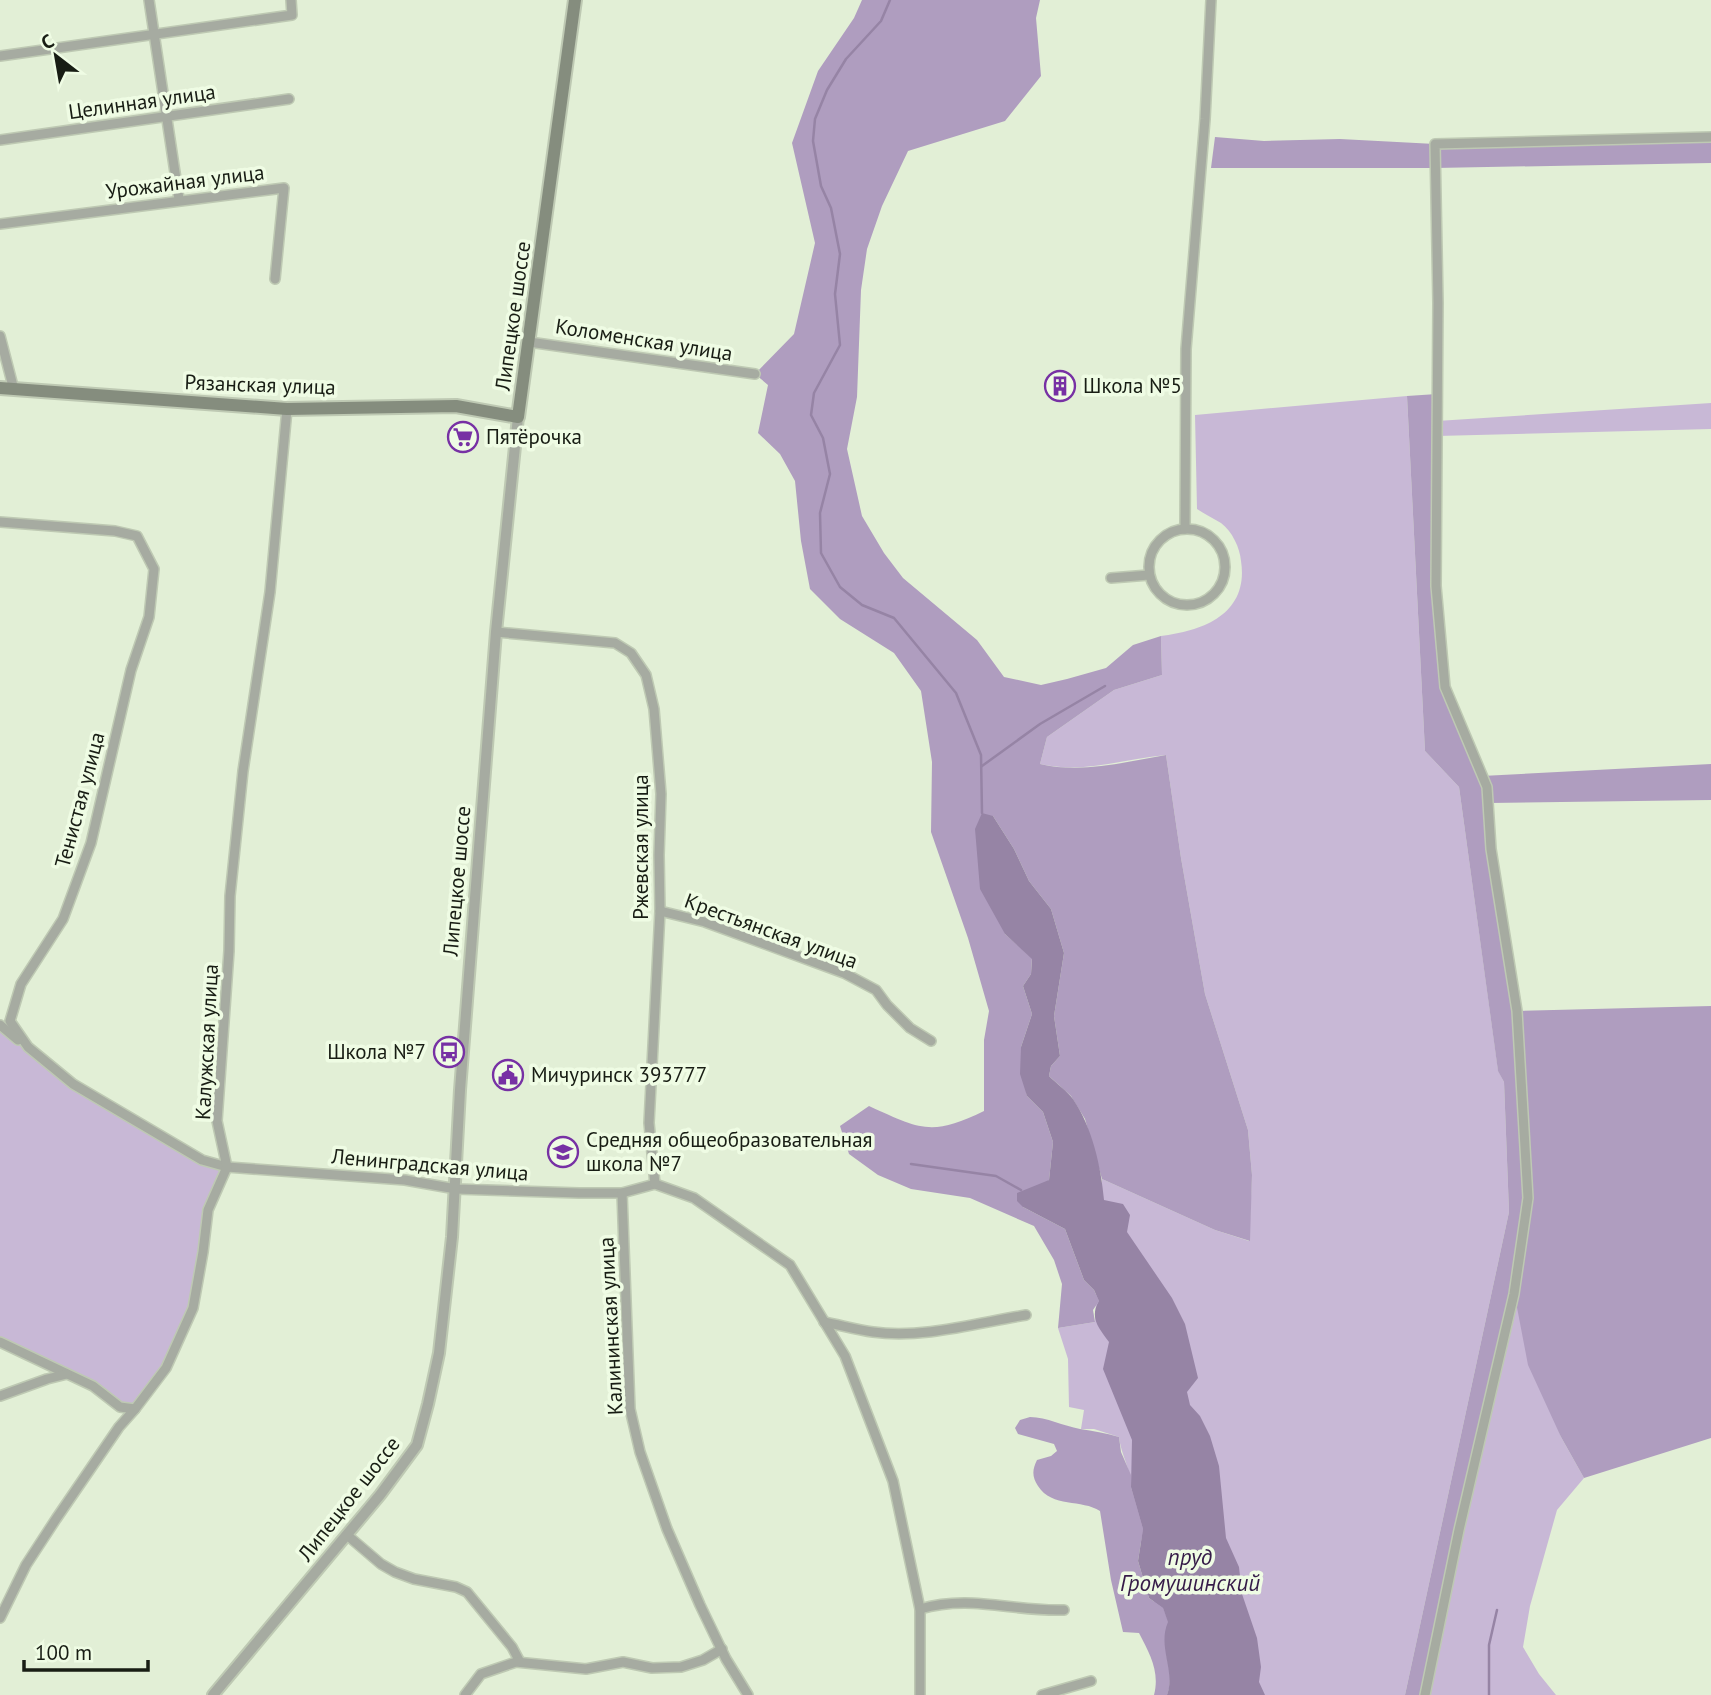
<svg xmlns="http://www.w3.org/2000/svg" width="1711" height="1695" viewBox="0 0 1711 1695" font-family="'PT Sans',sans-serif">
	<rect width="100%" height="100%" fill="#e2efd6"/>
	<g fill="#c8b8d6">
		<path d="M1407 396 1425 751 1459 787 1498 1070 1504 1082 1509 1212 1405 1695H1167L1171 1686 1131 1487C1131 1469 1121 1455 1119 1437L1094 1429H1081L1084 1410 1069 1407 1068 1359 1058 1328 1095 1322 1102 1179 1215 1230 1249 1241 1252 1175 1248 1130 1205 994 1181 858 1166 755C1124 759 1083 774 1040 764L1047 737 1114 690 1162 675 1161 636C1205 631 1249 613 1241 561 1240 548 1232 531 1221 523 1213 518 1204 514 1197 509L1195 415Z"/>
		<polygon points="1711,403 1711,429 1437,436 1437,421"/>
		<polygon points="0,1025 73,1084 201,1160 227,1167 208,1210 193,1308 166,1368 135,1409 120,1407 93,1386 0,1342"/>
		<polygon points="1514,1294 1561,1437 1584,1478 1557,1510 1530,1606 1523,1647 1539,1674 1556,1695 1425,1695"/>
	</g>
	<g fill="#af9dbf">
		<path d="M862 0H1040L1036 18 1041 76 1005 121 908 151 882 206 867 249 861 290 857 397 847 449 862 516 884 553 903 578 977 640 1004 677 1041 685 1067 679 1106 668 1133 645 1161 636 1162 675 1114 690 1047 737 1040 764C1081 774 1125 762 1166 755L1181 858 1205 994 1248 1130 1252 1175 1250 1241 1215 1230 1102 1179 1085 1119 1071 1096 1049 1076 1051 1066 1060 1056 1054 1016 1064 953 1051 909 1029 881 1014 849 993 816 1005 934 1032 958 1031 974 1023 986 1032 1014 1021 1047 1027 1096 1043 1112 1053 1142 1049 1180 1023 1207 1065 1229 1084 1280 1094 1290 1099 1301 1093 1310 1095 1322 1058 1328 1062 1284 1054 1260 1034 1226 970 1198 911 1189 878 1175 849 1154 840 1126 869 1106C920 1129 931 1137 984 1111V1040L989 1011 968 938 931 832 932 762 921 691 894 653 840 619 810 589 801 541 795 481 780 454 758 433 768 385 755 374 794 334 815 243 792 143 818 71 854 18Z"/>
		<polygon points="1215,137 1264,141 1340,139 1435,144 1711,137 1711,163 1435,168 1211,168"/>
		<polygon points="1437,394 1436,586 1445,687 1482,776 1711,764 1711,800 1489,803 1517,1011 1711,1006 1711,1438 1584,1478 1561,1437 1528,1365 1515,1297 1425,1695 1405,1695 1509,1212 1504,1082 1498,1071 1459,787 1425,751 1407,396"/>
		<path d="M1030 1417C1047 1417 1063 1426 1080 1429 1093 1431 1105 1433 1119 1437L1121 1452 1131 1475V1487L1143 1529 1138 1561 1149 1598 1163 1608 1169 1623C1157 1647 1177 1671 1167 1695H1154C1160 1672 1150 1654 1139 1633L1123 1632 1111 1580 1100 1511C1082 1499 1052 1508 1038 1486 1032 1477 1032 1470 1037 1460L1051 1456 1057 1451 1054 1444 1018 1434 1015 1428 1020 1420Z"/>
	</g>
	<path fill="#9684a5" d="M982 813 993 816 1014 849 1029 881 1051 909 1064 953 1054 1016 1060 1056 1051 1066 1049 1076C1057 1084 1067 1091 1073 1099 1092 1127 1101 1166 1104 1200L1123 1204 1130 1215 1127 1232 1172 1298 1185 1324 1198 1378 1187 1392 1190 1405 1200 1416 1210 1436 1219 1466 1226 1538 1239 1567 1242 1594 1257 1638 1261 1667 1259 1682 1265 1695H1167C1176 1671 1157 1647 1168 1622L1163 1608 1149 1598 1138 1561 1143 1529 1131 1487 1132 1440 1103 1369 1109 1342C1099 1328 1089 1318 1099 1301L1094 1290 1084 1280 1065 1229 1023 1207 1017 1201V1193L1049 1180 1053 1142 1043 1112 1027 1096 1020 1074 1021 1047 1032 1014 1023 986 1031 974 1032 959 1005 934 980 889 975 829Z"/>
	<g fill="none" stroke-linecap="round" stroke-linejoin="round">
		<g stroke="#9684a5" stroke-width="2.5">
			<polyline points="890,0 881,21 846,59 827,90 815,119 813,141 821,186 831,208 840,254 835,294 840,345 814,393 811,415 823,438 830,474 820,513 821,553 840,587 862,605 894,618 956,693 981,755 982,813"/>
			<polyline points="982,766 1040,724 1105,686"/>
			<polyline points="911,1164 996,1176 1021,1190"/>
			<polyline points="1489,1695 1489,1645 1497,1610"/>
		</g>
		<g stroke="#bec9b3" stroke-width="12">
			<g id="minor">
				<polyline points="149,0 179,199"/>
				<polyline points="0,56 292,15 291,0"/>
				<polyline points="0,140 289,99"/>
				<polyline points="0,224 284,188 275,279"/>
				<polyline points="0,336 14,390"/>
				<polyline points="529,342 755,374"/>
				<polyline points="0,522 115,531 137,536 154,569 149,617 131,670 91,843 63,919 21,984 10,1021 28,1047 73,1084 202,1160 227,1167 405,1180 456,1189 579,1193 622,1193 655,1184 694,1198 790,1265 845,1356 893,1481 920,1609 920,1695"/>
				<circle cx="1187" cy="567" r="38"/>
				<polyline points="1185,529 1186,349 1205,119 1211,0"/>
				<polyline points="1111,578 1149,575"/>
				<polyline points="496,632 615,643 631,653 646,675 654,709 661,794 659,855 660,911 649,1123 655,1184"/>
				<polyline points="660,911 705,922 844,973 876,990 887,1005 910,1028 931,1041"/>
				<polyline points="0,1025 18,1040"/>
				<polyline points="622,1193 630,1409 640,1452 667,1529 700,1605 726,1659 748,1695"/>
				<path d="M824 1322C840 1325 857 1330 873 1332 922 1339 977 1323 1026 1315"/>
				<polyline points="0,1342 93,1386 120,1407 135,1409"/>
				<polyline points="0,1396 47,1379 67,1374"/>
				<polyline points="347,1535 381,1564 395,1572 414,1579 456,1587 467,1592 512,1647 520,1662"/>
				<path d="M920 1609C971 1594 1013 1612 1064 1610"/>
				<polyline points="0,1618 26,1565 56,1519 119,1427 135,1409 166,1368 193,1308 203,1252 208,1210 227,1167 217,1121 229,951 230,896 243,771 270,592 287,409"/>
				<polyline points="465,1695 481,1674 516,1662 586,1669 623,1662 652,1668 681,1667 703,1660 722,1649"/>
				<polyline points="1042,1695 1091,1681"/>
				<polyline points="1425,1695 1459,1530 1514,1294 1528,1198 1517,1011 1491,849 1487,787 1445,687 1436,586 1438,303 1435,144 1711,137"/>
			</g>
		</g>
		<g stroke="#bec9b3" stroke-width="14">
			<polyline id="tertiary" points="213,1695 380,1495 417,1445 428,1404 439,1353 452,1237 460,1090 474,911 496,632 518,417"/>
		</g>
		<g stroke="#bec9b3" stroke-width="16">
			<polyline id="secondary" points="0,388 287,409 456,406 518,417 575,0"/>
		</g>
		<use href="#minor" stroke="#a6aba1" stroke-width="9"/>
		<use href="#tertiary" stroke="#a6aba1" stroke-width="10"/>
		<use href="#secondary" stroke="#858d7e" stroke-width="12"/>
	</g>
	<defs>
		<g id="building-ring" transform="scale(1.575)"><circle r="9.5" fill="#effce4" stroke="#7731a4" stroke-width="1.5"/><path d="M-4-6H4V6H1V3H-1V6H-4ZM-2.5-4.3h1.7v1.8h-1.7ZM.8-4.3h1.7v1.8H.8ZM-2.5-1h1.7V.8h-1.7ZM.8-1h1.7V.8H.8Z" fill="#7731a4"/></g>
		<g id="supermarket-ring" transform="scale(1.575)"><circle r="9.5" fill="#effce4" stroke="#7731a4" stroke-width="1.5"/><path d="M-6-5.5h2.5l.6 2H6L4.5 2H-2.5L-4.4-4H-6ZM-1.5 3.2a1.3 1.3 0 1 0 .1 0ZM3 3.2a1.3 1.3 0 1 0 .1 0Z" fill="#7731a4"/></g>
		<g id="bus-ring" transform="scale(1.575)"><circle r="9.5" fill="#effce4" stroke="#7731a4" stroke-width="1.5"/><path d="M-5-6H5V4H4V6H2V4H-2V6H-4V4H-5ZM-3.5-4V0h7V-4ZM-3.5 1.2v1.5H-2V1.2ZM2 1.2v1.5H3.5V1.2Z" fill="#7731a4"/></g>
		<g id="civic-ring" transform="scale(1.575)"><circle r="9.5" fill="#effce4" stroke="#7731a4" stroke-width="1.5"/><path d="M-.6-6.5H3V-4.5H.6V-3L4-1V1h2V6H-6V1h2V-1L-.6-3ZM-1.2 2.5V6h2.4V2.5Z" fill="#7731a4"/></g>
		<g id="school-ring" transform="scale(1.575)"><circle r="9.5" fill="#effce4" stroke="#7731a4" stroke-width="1.5"/><path d="M0-5L7-2L0 1L-7-2ZM-4 1L0 2.5L4 1V4Q0 6-4 4Z" fill="#7731a4"/></g>
	</defs>
	<g fill-rule="evenodd">
		<use href="#building-ring" x="1060" y="386"/>
		<use href="#supermarket-ring" x="463" y="437"/>
		<use href="#bus-ring" x="449" y="1052"/>
		<use href="#civic-ring" x="508" y="1075"/>
		<use href="#school-ring" x="563" y="1152"/>
	</g>
	<g text-anchor="middle" stroke-width="7" stroke-linejoin="round" paint-order="stroke">
		<g font-size="21" fill="#181d14" stroke="#effce4">
			<text transform="translate(142 102) rotate(-8)" y="7">Целинная улица</text>
			<text transform="translate(185 182) rotate(-7)" y="7">Урожайная улица</text>
			<text transform="translate(513 316) rotate(-82)" y="7">Липецкое шоссе</text>
			<text transform="translate(644 340) rotate(9)" y="7">Коломенская улица</text>
			<text transform="translate(260 385) rotate(2)" y="7">Рязанская улица</text>
			<text transform="translate(80 800) rotate(-75)" y="7">Тенистая улица</text>
			<text transform="translate(641 847) rotate(-90)" y="7">Ржевская улица</text>
			<text transform="translate(457 881) rotate(-85)" y="7">Липецкое шоссе</text>
			<text transform="translate(771 931) rotate(20)" y="7">Крестьянская улица</text>
			<text transform="translate(207 1042) rotate(-87)" y="7">Калужская улица</text>
			<text transform="translate(430 1165) rotate(5)" y="7">Ленинградская улица</text>
			<text transform="translate(611 1326) rotate(-93)" y="7">Калининская улица</text>
			<text transform="translate(349 1499) rotate(-52)" y="7">Липецкое шоссе</text>
		</g>
		<g font-size="21" fill="#181d14" stroke="#effce4" text-anchor="start">
			<text x="1083" y="393">Школа №5</text>
			<text x="486" y="444">Пятёрочка</text>
			<text x="426" y="1059" text-anchor="end">Школа №7</text>
			<text x="531" y="1082">Мичуринск 393777</text>
			<text x="586" y="1147">Средняя общеобразовательная<tspan x="586" dy="24">школа №7</tspan></text>
		</g>
		<g font-size="23" font-style="italic" fill="#351b48" stroke="#effce4">
			<text x="1190" y="1565">пруд<tspan x="1190" dy="26">Громушинский</tspan></text>
		</g>
	</g>
	<g transform="translate(56 56) rotate(329)" stroke="#effce4" stroke-width="5" paint-order="stroke">
	<path d="M0-5L12 26L0 18L-12 26Z" fill="#181d14"/>
	<text y="-10" font-size="19" font-weight="bold" text-anchor="middle" fill="#181d14">С</text>
	</g>
	<path d="M24 1660v10h124v-10" fill="none" stroke="#181d14" stroke-width="3.5"/>
	<text x="35" y="1660" font-size="21" fill="#181d14" stroke="#effce4" stroke-width="5" paint-order="stroke">100 m</text>
</svg>
